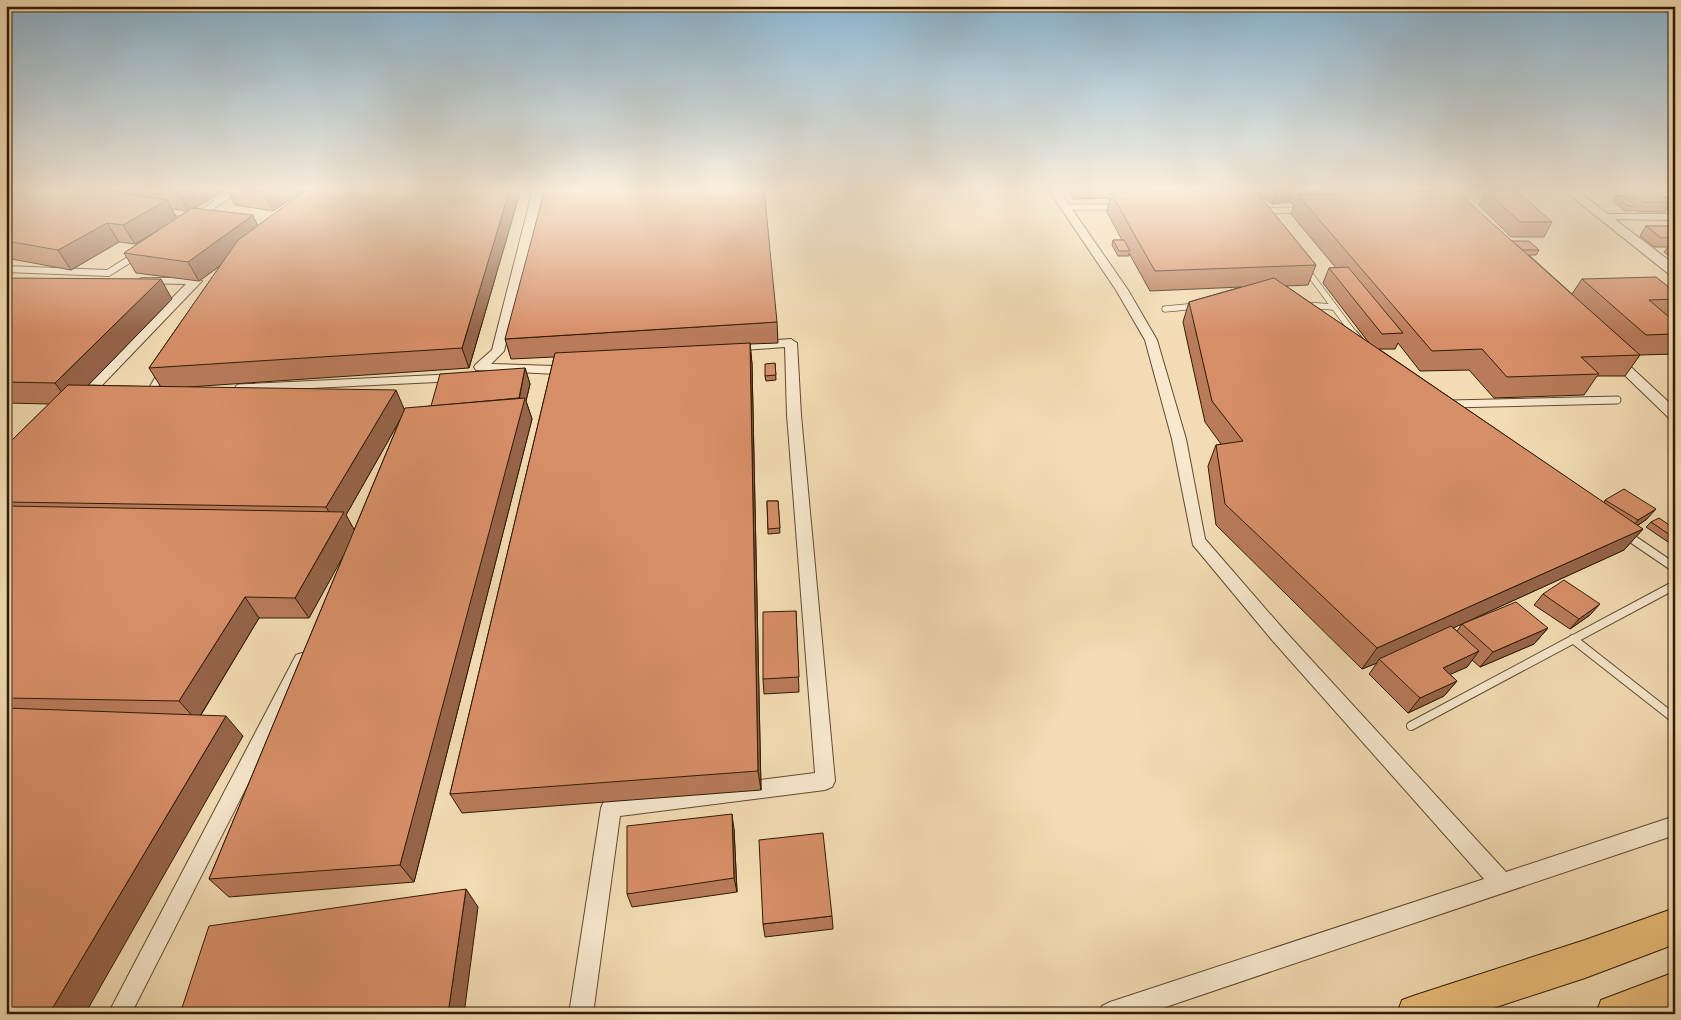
<svg xmlns="http://www.w3.org/2000/svg" width="1681" height="1020" viewBox="0 0 1681 1020" font-family="'IM FELL DW Pica',serif">
	<rect width="100%" height="100%" fill="#f3dcb4"/>
	<filter id="stains"><feTurbulence type="fractalNoise" baseFrequency=".004" numOctaves="4"/><feColorMatrix values="0 0 0 0 .2 0 0 0 0 .09 0 0 0 0 .02 0 0 0 .5 -.17"/></filter>
	<radialGradient id="worn" r=".72"><stop offset=".6" stop-color="#630" stop-opacity="0"/><stop offset="1" stop-color="#630" stop-opacity=".3"/></radialGradient>
	<g fill="none" stroke-linecap="round" stroke-linejoin="round">
		<g stroke="#604a2e" stroke-width="7">
			<g id="service-far2">
				<polyline points="1065,207 1118,207"/>
				<polyline points="165,210 193,215"/>
				<polyline points="1263,211 1301,210"/>
				<polyline points="1306,269 1355,335"/>
				<polyline points="1304,305 1334,307"/>
				<polyline points="1165,309 1198,306"/>
			</g>
		</g>
		<g stroke="#604a2e" stroke-width="9">
			<g id="service-far1">
				<polyline points="1354,334 1359,340"/>
				<polyline points="239,388 447,378"/>
				<polyline points="150,393 162,373"/>
				<polyline points="1450,404 1617,400"/>
			</g>
		</g>
		<g stroke="#604a2e" stroke-width="10">
			<g id="service">
				<polyline points="1625,534 1675,568"/>
				<polyline points="1573,639 1675,719"/>
				<polyline points="1411,726 1675,585"/>
			</g>
		</g>
		<g stroke="#604a2e" stroke-width="2">
			<g id="minor">
				<polygon points="15,189 26,189 6,201 6,194"/>
				<polygon points="233,189 244,189 193,222 189,223 184,220"/>
				<polygon points="533,189 544,190 504,351 491,364 554,366 569,360 575,364 573,367 556,374 476,370 474,367 476,364 492,350"/>
				<polygon points="1048,189 1058,189 1128,290 1157,340 1186,439 1205,539 1284,630 1506,872 1675,816 1675,835 1145,1014 1099,1014 1102,1006 1110,1002 1484,879 1272,640 1193,545 1172,439 1145,340 1116,290"/>
				<polygon points="1606,214 1675,214 1675,220 1602,219 1601,217 1602,215"/>
				<polygon points="145,246 150,249 149,251 109,276 6,272 6,266 107,270"/>
				<polygon points="142,278 196,278 202,281 85,403 75,403 73,400 75,397 186,284 138,283 136,281"/>
				<polygon points="791,339 797,343 801,415 835,781 832,787 825,790 620,816 593,1014 569,1014 601,808 604,801 611,799 815,773 787,415 785,347 730,351 724,347 730,343"/>
				<polygon points="1614,354 1618,355 1675,408 1675,420 1670,419 1610,361 1608,358"/>
				<polygon points="302,653 308,655 311,660 131,1014 108,1014 296,655"/>
			</g>
		</g>
		<g stroke="#604a2e" stroke-width="2">
			<polygon id="tertiary" points="1562,189 1575,189 1675,265 1675,276 1670,275"/>
		</g>
		<g stroke="#2f1a02" stroke-width="2">
			<g id="trunk">
				<polygon points="1675,908 1675,944 1585,978 1475,1014 1397,1014 1402,1000 1416,995 1585,940"/>
				<polygon points="1675,972 1675,1010 1665,1014 1596,1014 1601,1000"/>
			</g>
		</g>
		<use href="#service-far2" stroke="#f7e8ce" stroke-width="5.5"/>
		<use href="#service-far1" stroke="#f7e8ce" stroke-width="7"/>
		<use href="#service" stroke="#f7e8ce" stroke-width="8"/>
		<use href="#minor" fill="#f7e8ce" fill-rule="evenodd"/>
		<use href="#tertiary" fill="#f7e8ce" fill-rule="evenodd"/>
		<use href="#trunk" fill="#eabe7a" fill-rule="evenodd"/>
	</g>
	<g fill="#b97b5a" stroke="#2f1a02" fill-rule="evenodd">
		<path d="M23 189H306L273 211 235 205 227 189 195 208 258 226 308 189H521L469 368 188 387 405 409 431 406 525 368 530 384 526 401 532 419 414 882 229 897 209 879 345 552 309 618H259L201 715 243 736 6 1014V446L49 404 6 403V278L172 299 88 385 161 387 149 368 220 266 199 281 136 273 124 253 162 228 135 244 119 242 71 270 6 258V197ZM172 209 187 211 177 218ZM400 420 354 530 346 515Z"/>
		<path d="M1067 189H1224L1223 190 1252 189H1251H1438L1437 191 1434 192 1512 241 1539 250 1536 255H1529L1572 294 1582 279 1675 292V311L1670 318 1675 322V353L1674 354 1640 355 1625 376H1597L1584 395 1494 398 1469 370 1420 371 1398 343 1395 349H1379L1604 503 1605 500 1647 519 1637 526 1643 529 1624 550 1453 628 1457 631 1462 624 1548 628 1534 644 1480 667 1472 660 1467 667 1450 674 1457 681 1444 696 1408 713 1369 674 1377 663 1362 669 1216 525 1208 466 1216 445 1221 444 1205 422 1183 322 1189 302 1241 287 1150 291 1129 253V256H1118L1112 245 1113 240H1122L1107 212 1110 198 1073 199ZM1257 193 1272 204 1288 202V201L1294 205 1291 214 1336 268H1329L1323 283 1369 343 1286 286 1308 285 1316 265Z"/>
		<polygon points="1627,190 1665,197 1675,197 1675,209 1671,209 1668,207 1665,212 1637,212 1634,210 1633,211 1625,211 1613,201 1616,196 1623,196"/>
		<polygon points="1486,191 1552,222 1544,237 1511,237 1479,205"/>
		<polygon points="1646,226 1675,226 1675,258 1672,258 1664,252 1668,247 1654,247 1640,236"/>
		<polygon points="777,322 778,343 750,344 752,364 761,790 462,813 450,794 554,357 511,359 505,339"/>
		<polygon points="775,363 776,380 766,381 765,376"/>
		<polygon points="767,501 778,501 780,533 768,534"/>
		<polygon points="1651,522 1675,536 1668,542 1646,527"/>
		<polygon points="1543,594 1590,615 1570,629 1534,605"/>
		<polygon points="796,611 799,692 764,694 763,679"/>
		<polygon points="734,829 737,892 632,907 627,894"/>
		<polygon points="832,916 833,929 765,937 763,924"/>
	</g>
	<g fill="#96644a" stroke="#2f1a02">
		<polygon points="187,189 227,189 189,212 179,193"/>
		<polygon points="269,189 306,189 273,211 264,192"/>
		<polygon points="510,189 521,189 469,368 462,348"/>
		<polygon points="1286,189 1293,189 1288,202 1272,204 1277,190"/>
		<polygon points="1335,189 1438,189 1437,191 1311,210 1305,203 1309,192"/>
		<polygon points="167,200 177,219 135,244 123,225"/>
		<polygon points="253,215 262,235 199,281 188,262"/>
		<polygon points="107,223 119,242 71,270 58,250"/>
		<polygon points="161,279 172,299 70,404 55,383"/>
		<polygon points="750,343 752,364 761,790 758,771"/>
		<polygon points="525,368 530,384 526,401 532,419 414,882 400,865 519,400"/>
		<polygon points="396,390 405,411 346,515 356,533 309,618 295,598 337,525 326,507"/>
		<polygon points="1656,509 1647,519 1629,531 1638,520"/>
		<polygon points="1643,529 1624,550 1381,661 1379,659 1377,663 1362,669 1377,648"/>
		<polygon points="1675,536 1675,539 1668,542 1673,537"/>
		<polygon points="245,597 259,618 197,721 179,701"/>
		<polygon points="1600,604 1590,615 1570,629 1579,619"/>
		<polygon points="1548,628 1534,644 1480,667 1493,652"/>
		<polygon points="1479,651 1467,667 1431,683 1443,668"/>
		<polygon points="1457,681 1444,696 1408,713 1420,698"/>
		<polygon points="226,716 243,736 85,1014 49,1014"/>
		<polygon points="732,814 734,829 737,892 734,878"/>
		<polygon points="466,889 478,907 464,1014 448,1014"/>
	</g>
	<g fill="#d78f69" stroke="#2f1a02">
		<polygon points="23,189 98,189 167,200 123,225 107,223 58,250 6,241 6,197"/>
		<polygon points="154,189 187,189 179,193"/>
		<polygon points="240,189 269,189 264,192"/>
		<polygon points="308,189 510,189 462,348 149,368 238,240"/>
		<polygon points="545,189 764,189 777,322 505,339"/>
		<polygon points="1254,189 1316,265 1155,271 1111,193"/>
		<polygon points="1275,189 1286,189 1277,190"/>
		<polygon points="1304,189 1335,189 1309,192"/>
		<polygon points="1627,190 1654,190 1671,202 1644,202"/>
		<polygon points="1456,191 1640,355 1581,357 1599,374 1507,377 1482,349 1432,351 1298,195"/>
		<polygon points="1486,191 1517,191 1552,222 1520,222"/>
		<polygon points="1616,196 1623,196 1636,206 1628,206"/>
		<polygon points="1666,197 1675,197 1675,204 1674,204"/>
		<polygon points="192,208 253,215 188,262 124,253"/>
		<polygon points="1646,226 1675,226 1675,237 1661,238"/>
		<polygon points="1113,240 1124,240 1130,251 1119,251"/>
		<polygon points="1512,241 1529,241 1539,250 1523,250"/>
		<polygon points="1668,247 1675,247 1675,253"/>
		<polygon points="1348,267 1403,333 1382,334 1329,268"/>
		<polygon points="1656,277 1675,292 1675,299 1649,300 1675,322 1675,334 1646,335 1582,279"/>
		<polygon points="6,278 161,279 55,383 6,382"/>
		<polygon points="1274,278 1643,529 1377,648 1225,504 1216,445 1243,441 1212,401 1189,302"/>
		<polygon points="750,343 758,771 450,794 555,353"/>
		<polygon points="775,363 776,375 765,376 765,364"/>
		<polygon points="525,368 519,398 431,406 440,374"/>
		<polygon points="68,385 396,390 326,507 6,502 6,446"/>
		<polygon points="525,398 400,865 209,879 405,408"/>
		<polygon points="1624,489 1656,509 1638,520 1605,500"/>
		<polygon points="767,501 778,501 780,528 768,529"/>
		<polygon points="6,506 344,512 295,598 245,597 179,701 6,698"/>
		<polygon points="1659,518 1675,529 1675,536 1673,537 1651,522"/>
		<polygon points="1564,580 1600,604 1579,619 1543,594"/>
		<polygon points="1516,602 1548,628 1493,652 1462,624"/>
		<polygon points="796,611 799,677 763,679 763,612"/>
		<polygon points="1451,626 1479,651 1443,668 1457,681 1420,698 1379,659"/>
		<polygon points="6,708 226,716 49,1014 6,1014"/>
		<polygon points="732,814 734,878 627,894 627,826"/>
		<polygon points="823,833 832,916 763,924 759,840"/>
		<polygon points="466,889 448,1014 180,1014 209,926"/>
	</g>
	<linearGradient id="sky" x2="0" y2="1"><stop stop-color="#8ab6d3"/><stop offset="0.57" stop-color="#faefdd"/><stop offset="1" stop-color="#faefdd" stop-opacity="0"/></linearGradient>
	<rect width="1681" height="332" fill="url(#sky)"/>
	<rect width="1681" height="1020" fill="none" stroke="#f3dcb4" stroke-width="25"/>
	<rect x="8" y="8" width="1666" height="1005" fill="none" stroke="#2f1a02" stroke-width="2.5"/>
	<rect x="12" y="12" width="1656" height="995" fill="none" stroke="#2f1a02"/>
	<rect width="100%" height="100%" filter="url(#stains)"/>
	<rect width="100%" height="100%" fill="url(#worn)"/>
</svg>
